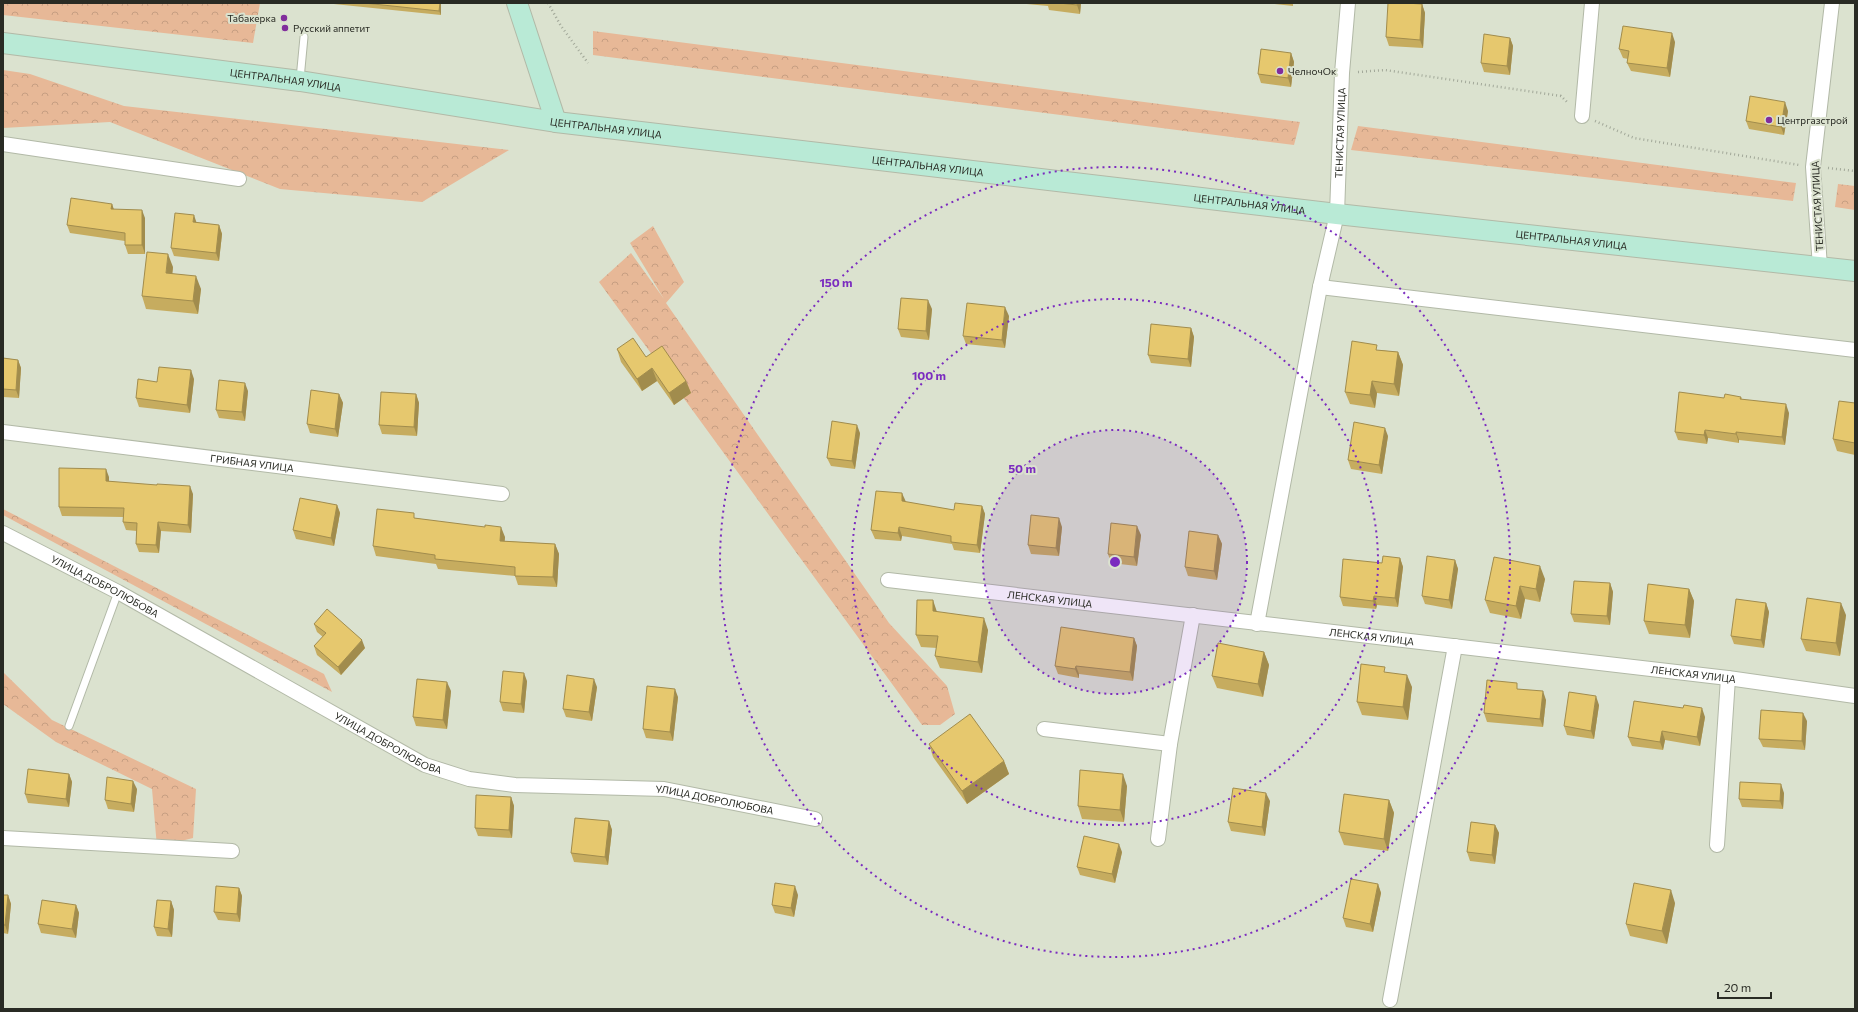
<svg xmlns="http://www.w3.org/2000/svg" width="1858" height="1012" viewBox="0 0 1858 1012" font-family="Commissioner,sans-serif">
	<defs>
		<pattern id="forest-crowns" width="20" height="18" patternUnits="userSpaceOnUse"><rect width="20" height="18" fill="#e7b897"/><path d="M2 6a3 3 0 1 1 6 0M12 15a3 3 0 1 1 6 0" fill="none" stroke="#c69e82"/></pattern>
	</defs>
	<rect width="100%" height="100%" fill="#dbe2cf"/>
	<g fill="url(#forest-crowns)">
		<polygon points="3,3 260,3 253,43 3,15"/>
		<polygon points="593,31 1300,122 1294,145 593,55"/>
		<polygon points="3,70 30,74 124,106 509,150 422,202 280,189 110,122 3,128"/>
		<polygon points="1358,126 1796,183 1793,201 1351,150"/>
		<polygon points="1838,184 1855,186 1855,210 1835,207"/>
		<polygon points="653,226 684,282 666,303 889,623 947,686 955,714 940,725 922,725 599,282 631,253 664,299 630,243"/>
		<polygon points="3,509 324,674 332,692 3,515"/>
		<polygon points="3,672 52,720 196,789 193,838 157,847 152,789 56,742 3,704"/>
	</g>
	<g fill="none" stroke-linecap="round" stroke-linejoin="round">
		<g stroke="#b2b9a7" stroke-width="9">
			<g id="lane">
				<polyline points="300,79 304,37"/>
				<polyline points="69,726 118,592"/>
			</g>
		</g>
		<g stroke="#b2b9a7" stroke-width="16">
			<g id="street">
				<polyline points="1582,116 1592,3"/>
				<polyline points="3,144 239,179"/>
				<polyline points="1820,267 1813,167 1832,3"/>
				<polyline points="1320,287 1855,350"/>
				<path id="s1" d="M3 432 502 494"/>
				<path id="s2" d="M3 533 118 592 425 765 469 779 515 785 664 789 815 819"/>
				<path id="s3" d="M888 580 1728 678 1855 696"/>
				<path id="s4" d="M1257 624 1320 287 1337 214 1342 73 1348 3"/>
				<polyline points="1044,729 1170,744"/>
				<polyline points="3,838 232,851"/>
				<polyline points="1158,839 1170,744 1193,615"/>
				<polyline points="1717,845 1728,678"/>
				<polyline points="1390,1000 1455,646"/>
			</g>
		</g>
		<g stroke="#b2b9a7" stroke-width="22">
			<g id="secondary">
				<polyline points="517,3 556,122"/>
				<path id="s5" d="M3 43 300 81 556 122 1337 214 1855 271"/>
			</g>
		</g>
		<g stroke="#a2a899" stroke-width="2.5" stroke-dasharray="1 3" stroke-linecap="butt">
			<polyline points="548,3 561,26 588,63"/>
			<polyline points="1358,72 1385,70 1561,96 1567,102"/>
			<polyline points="1595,121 1634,138 1799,165"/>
			<polyline points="1828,168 1855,171"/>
		</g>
		<use href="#lane" stroke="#fff" stroke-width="7"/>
		<use href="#street" stroke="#fff" stroke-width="14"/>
		<use href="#secondary" stroke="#b9ead6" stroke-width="20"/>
	</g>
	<g fill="#c6ac5f">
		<polygon points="324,3 441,3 441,15"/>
		<polygon points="1015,3 1081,3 1080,14 1049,10 1048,6"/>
		<polygon points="1266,3 1293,3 1293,6"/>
		<polygon points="1422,4 1425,13 1423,48 1389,46 1386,37"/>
		<polygon points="1510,38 1513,46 1510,75 1484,72 1481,63"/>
		<polygon points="1675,42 1670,77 1631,71 1627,63 1628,59 1623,58 1619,49"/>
		<polygon points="1291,53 1294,62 1291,87 1261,83 1258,74"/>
		<polygon points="1788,111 1784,135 1749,129 1746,121"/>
		<polygon points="112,204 114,210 145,218 145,254 128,254 125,245 125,241 70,233 67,225"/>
		<polygon points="197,223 219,225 222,234 219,261 174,256 171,248"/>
		<polygon points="173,267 172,274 201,289 198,314 146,309 142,296"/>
		<polygon points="932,309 929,340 901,337 898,329"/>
		<polygon points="1009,316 1005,348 966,344 963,336"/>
		<polygon points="1191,328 1194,337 1191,367 1151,363 1148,355"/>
		<polygon points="617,349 646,357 686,381 691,393 674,405 657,381 642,391 621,362"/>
		<polygon points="1379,350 1398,352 1403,365 1399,396 1377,393 1375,408 1350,404 1345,392"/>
		<polygon points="3,358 18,360 21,368 19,398 3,397"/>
		<polygon points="194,379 190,413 139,407 136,398 157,382"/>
		<polygon points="248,391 245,421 219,418 216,410"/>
		<polygon points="339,394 343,403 338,437 310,433 307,424"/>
		<polygon points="416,394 419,403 417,436 382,434 379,425"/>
		<polygon points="1741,397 1742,399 1789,413 1785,445 1739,440 1739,443 1708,438 1707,444 1678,440 1675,432 1724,398"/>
		<polygon points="1855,403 1855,455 1837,451 1833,439"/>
		<polygon points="860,433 855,469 831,466 827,458"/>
		<polygon points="1388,436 1382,474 1351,469 1348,460"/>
		<polygon points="109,477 109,481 193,494 191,533 161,531 159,553 139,552 136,544 137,531 126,530 123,522 123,517 62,516 59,507"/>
		<polygon points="906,502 954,510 982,506 985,514 980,553 954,550 952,544 902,536 901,541 875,539 871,530"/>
		<polygon points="337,505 340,513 334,546 296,539 293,530"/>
		<polygon points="416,518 505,537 504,541 555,544 559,554 557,587 518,585 515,576 438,569 436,564 376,556 373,546"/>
		<polygon points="1062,527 1059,556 1031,554 1028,545"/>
		<polygon points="1141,535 1137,566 1111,563 1108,554"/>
		<polygon points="1218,535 1222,544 1217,580 1188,576 1185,567"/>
		<polygon points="1494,557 1545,579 1540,602 1525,599 1521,619 1490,613 1485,600"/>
		<polygon points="1400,558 1403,567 1398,607 1377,605 1376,609 1343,606 1340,597 1382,563"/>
		<polygon points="1455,560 1458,569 1452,609 1425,604 1422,596"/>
		<polygon points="1610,583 1613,592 1610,625 1574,622 1571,614"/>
		<polygon points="1689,589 1694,601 1690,638 1649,634 1644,621"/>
		<polygon points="1766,603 1769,612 1764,648 1734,644 1731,636"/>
		<polygon points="937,612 988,630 982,673 940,668 935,656 937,648 921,647 916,635"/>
		<polygon points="1846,615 1840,656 1806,651 1801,639"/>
		<polygon points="314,624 365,648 341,675 317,655 314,646 323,637 317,632"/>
		<polygon points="1134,638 1137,646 1133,681 1079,674 1079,678 1058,674 1055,666"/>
		<polygon points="1264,652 1269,665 1263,697 1217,688 1212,676"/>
		<polygon points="1387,672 1412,687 1408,720 1362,715 1357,702"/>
		<polygon points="527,681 524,713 503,711 500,702"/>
		<polygon points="597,687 592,721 566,717 563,709"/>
		<polygon points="1519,689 1546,700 1543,727 1487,722 1484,713"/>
		<polygon points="451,691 447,729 416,726 413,717"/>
		<polygon points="678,697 673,741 646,738 643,729"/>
		<polygon points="1599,705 1594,739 1567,735 1564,726"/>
		<polygon points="1705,717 1700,746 1665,740 1663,750 1632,746 1628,737"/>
		<polygon points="1807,721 1805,750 1763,747 1759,739"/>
		<polygon points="929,744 1004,761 1009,774 967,804 933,757"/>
		<polygon points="69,774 72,782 69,807 28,803 25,794"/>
		<polygon points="1127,786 1124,822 1082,819 1078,806"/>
		<polygon points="137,789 134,812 108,809 105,800"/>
		<polygon points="1784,793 1783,809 1742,807 1739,799"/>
		<polygon points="511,797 514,806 512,838 478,836 475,828"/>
		<polygon points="1389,800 1394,813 1388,851 1344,845 1339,832"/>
		<polygon points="1270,801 1265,836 1231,831 1228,822"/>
		<polygon points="609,821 612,830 608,865 574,862 571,853"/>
		<polygon points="1495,825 1499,833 1495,864 1470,861 1467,852"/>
		<polygon points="1122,852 1115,883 1080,875 1077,867"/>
		<polygon points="1378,884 1381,893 1373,932 1346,927 1343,918"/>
		<polygon points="239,888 242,896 240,922 218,920 214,912"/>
		<polygon points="3,895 8,895 11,904 8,934 3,933"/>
		<polygon points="798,895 794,917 775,913 772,905"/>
		<polygon points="171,901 174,910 172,937 157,936 154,927"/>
		<polygon points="1675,903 1667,944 1630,936 1626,924"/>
		<polygon points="76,905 79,913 76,938 41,933 38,924"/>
	</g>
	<g fill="#a18c4d">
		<polygon points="440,3 441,3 441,15 439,11"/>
		<polygon points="1077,3 1081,3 1080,14 1077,5"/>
		<polygon points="1422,4 1425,13 1423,48 1420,40"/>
		<polygon points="1672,33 1675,42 1670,77 1667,68"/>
		<polygon points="1510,38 1513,46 1510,75 1507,66"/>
		<polygon points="1291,53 1294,62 1291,87 1288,78"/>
		<polygon points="1785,102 1788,111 1784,135 1781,127"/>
		<polygon points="112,204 115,213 111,209"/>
		<polygon points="142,210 145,218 145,254 142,245"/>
		<polygon points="194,215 197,224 193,222"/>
		<polygon points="219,225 222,234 219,261 216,253"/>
		<polygon points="168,254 173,267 171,286 166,273"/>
		<polygon points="196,276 201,289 198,314 193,301"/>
		<polygon points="928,300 932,309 929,340 926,331"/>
		<polygon points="1005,307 1009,316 1005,348 1002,340"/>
		<polygon points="1191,328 1194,337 1191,367 1188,359"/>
		<polygon points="1398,352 1403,365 1399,396 1394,384"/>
		<polygon points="18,360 21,368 19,398 16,390"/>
		<polygon points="652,368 657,381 642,391 637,379"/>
		<polygon points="191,370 194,379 190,413 187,405"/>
		<polygon points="686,381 691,393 674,405 669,393"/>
		<polygon points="1372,381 1377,393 1375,408 1370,395"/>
		<polygon points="245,383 248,391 245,421 242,412"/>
		<polygon points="339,394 343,403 338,437 335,429"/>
		<polygon points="416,394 419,403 417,436 414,427"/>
		<polygon points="1786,404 1789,413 1785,445 1782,437"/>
		<polygon points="857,425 860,433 855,469 852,461"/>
		<polygon points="1385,428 1388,436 1382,474 1379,465"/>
		<polygon points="1705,430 1708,438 1707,444 1704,435"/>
		<polygon points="1736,432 1739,440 1739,443 1736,434"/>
		<polygon points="106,469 109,477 109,489 106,481"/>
		<polygon points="190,486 193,494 191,533 188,525"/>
		<polygon points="902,493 906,502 902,501"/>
		<polygon points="337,505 340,513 334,546 331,538"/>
		<polygon points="982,506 985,514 980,553 977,545"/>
		<polygon points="1059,518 1062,527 1059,556 1056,548"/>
		<polygon points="158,522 161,531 159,553 156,545"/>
		<polygon points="1137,526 1141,535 1137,566 1134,557"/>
		<polygon points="501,527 505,537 504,551 500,541"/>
		<polygon points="899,527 902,536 901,541 898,533"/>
		<polygon points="1218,535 1222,544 1217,580 1214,571"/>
		<polygon points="555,544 559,554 557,587 553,577"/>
		<polygon points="1400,558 1403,567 1398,607 1395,598"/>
		<polygon points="1455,560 1458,569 1452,609 1449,600"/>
		<polygon points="1540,566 1545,579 1540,602 1536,589"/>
		<polygon points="1610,583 1613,592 1610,625 1607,616"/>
		<polygon points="1520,586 1525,599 1521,619 1516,606"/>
		<polygon points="1689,589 1694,601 1690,638 1685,625"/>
		<polygon points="1374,596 1377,605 1376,609 1373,601"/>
		<polygon points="933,600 937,612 933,611"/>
		<polygon points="1766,603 1769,612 1764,648 1761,640"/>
		<polygon points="1841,603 1846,615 1840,656 1836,643"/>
		<polygon points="984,618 988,630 982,673 978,662"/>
		<polygon points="1134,638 1137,646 1133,681 1130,672"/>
		<polygon points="362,640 365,648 341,675 338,667"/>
		<polygon points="1264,652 1269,665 1263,697 1258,684"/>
		<polygon points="1076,666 1079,674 1079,678 1075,669"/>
		<polygon points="524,673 527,681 524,713 521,704"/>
		<polygon points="1407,675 1412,687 1408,720 1403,707"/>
		<polygon points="594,679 597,687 592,721 589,712"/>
		<polygon points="447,682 451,691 447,729 443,720"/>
		<polygon points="675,689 678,697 673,741 670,732"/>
		<polygon points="1543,691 1546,700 1543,727 1540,719"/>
		<polygon points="1596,696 1599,705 1594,739 1591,731"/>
		<polygon points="1702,708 1705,717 1700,746 1697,737"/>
		<polygon points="1803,713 1807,721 1805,750 1802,741"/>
		<polygon points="1662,731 1665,740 1663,750 1660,742"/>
		<polygon points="1004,761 1009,774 967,804 962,791"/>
		<polygon points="69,774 72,782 69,807 66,799"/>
		<polygon points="1123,774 1127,786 1124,822 1120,810"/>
		<polygon points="133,781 137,789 134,812 131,804"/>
		<polygon points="1781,784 1784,793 1783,809 1780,801"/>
		<polygon points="1266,793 1270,801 1265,836 1262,827"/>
		<polygon points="511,797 514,806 512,838 509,830"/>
		<polygon points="1389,800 1394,813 1388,851 1384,839"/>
		<polygon points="609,821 612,830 608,865 605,857"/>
		<polygon points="1495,825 1499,833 1495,864 1492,855"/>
		<polygon points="1119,844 1122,852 1115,883 1112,874"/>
		<polygon points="1378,884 1381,893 1373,932 1370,924"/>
		<polygon points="795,886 798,895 794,917 791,908"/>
		<polygon points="239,888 242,896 240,922 237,914"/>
		<polygon points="1671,890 1675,903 1667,944 1662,931"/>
		<polygon points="8,895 11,904 8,934 5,925"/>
		<polygon points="171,901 174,910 172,937 168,929"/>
		<polygon points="76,905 79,913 76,938 72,929"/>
	</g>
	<g fill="#e6c86e" stroke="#a18c4d">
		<polygon points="364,3 440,3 439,11"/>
		<polygon points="1059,3 1077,3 1077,5"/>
		<polygon points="1388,3 1405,3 1422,4 1420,40 1386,37"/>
		<polygon points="1623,26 1672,33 1667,68 1627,63 1629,51 1619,49"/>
		<polygon points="1484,34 1510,38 1507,66 1481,63"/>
		<polygon points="1261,49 1291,53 1288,78 1258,74"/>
		<polygon points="1750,96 1785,102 1781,127 1746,121"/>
		<polygon points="71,198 112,204 111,209 142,210 142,245 125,245 125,233 67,225"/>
		<polygon points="175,213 194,215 193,222 219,225 216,253 171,248"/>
		<polygon points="147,252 168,254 166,273 196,276 193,301 142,296"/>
		<polygon points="901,298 928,300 926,331 898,329"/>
		<polygon points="967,303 1005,307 1002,340 963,336"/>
		<polygon points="1151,324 1191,328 1188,359 1148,355"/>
		<polygon points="633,338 646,357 662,346 686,381 669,393 652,368 637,379 617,349"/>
		<polygon points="1352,341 1377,345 1376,350 1398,352 1394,384 1372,381 1370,395 1345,392"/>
		<polygon points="3,358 18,360 16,390 3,389"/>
		<polygon points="159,367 191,370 187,405 136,398 138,379 157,382"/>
		<polygon points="219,380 245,383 242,412 216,410"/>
		<polygon points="311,390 339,394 335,429 307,424"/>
		<polygon points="381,392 416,394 414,427 379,425"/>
		<polygon points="1679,392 1724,398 1725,394 1741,397 1740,399 1786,404 1782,437 1736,432 1736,434 1705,430 1704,435 1675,432"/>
		<polygon points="1839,401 1855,403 1855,443 1833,439"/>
		<polygon points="832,421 857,425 852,461 827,458"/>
		<polygon points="1354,422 1385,428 1379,465 1348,460"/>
		<polygon points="59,468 106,469 106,481 157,485 157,484 190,486 188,525 158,522 156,545 136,544 137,523 123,522 124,508 59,507"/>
		<polygon points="876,491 902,493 902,501 954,510 955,503 982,506 977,545 951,542 951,536 899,527 898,533 871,530"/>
		<polygon points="300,498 337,505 331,538 293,530"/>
		<polygon points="377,509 414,513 414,518 485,527 485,525 501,527 500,541 555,544 553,577 515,576 515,567 435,559 435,555 373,546"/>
		<polygon points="1031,515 1059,518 1056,548 1028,545"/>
		<polygon points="1111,523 1137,526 1134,557 1108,554"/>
		<polygon points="1189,531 1218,535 1214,571 1185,567"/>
		<polygon points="1383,556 1400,558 1395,598 1374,596 1373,601 1340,597 1343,559 1382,563"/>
		<polygon points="1427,556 1455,560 1449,600 1422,596"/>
		<polygon points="1494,557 1540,566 1536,589 1520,586 1516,606 1485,600"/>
		<polygon points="1574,581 1610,583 1607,616 1571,614"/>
		<polygon points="1648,584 1689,589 1685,625 1644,621"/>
		<polygon points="1807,598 1841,603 1836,643 1801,639"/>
		<polygon points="1736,599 1766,603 1761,640 1731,636"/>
		<polygon points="917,600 933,600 933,611 984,618 978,662 935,656 938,636 916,635"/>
		<polygon points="327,609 362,640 338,667 314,646 326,633 314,624"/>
		<polygon points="1061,627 1134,638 1130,672 1076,666 1075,669 1055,666"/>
		<polygon points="1218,643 1264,652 1258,684 1212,676"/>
		<polygon points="1361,664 1385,667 1384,672 1407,675 1403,707 1357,702"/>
		<polygon points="503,671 524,673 521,704 500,702"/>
		<polygon points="567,675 594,679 589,712 563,709"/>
		<polygon points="417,679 447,682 443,720 413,717"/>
		<polygon points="1487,680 1517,683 1517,689 1543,691 1540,719 1484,713"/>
		<polygon points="647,686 675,689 670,732 643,729"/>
		<polygon points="1569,692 1596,696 1591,731 1564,726"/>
		<polygon points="1634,701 1683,708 1684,705 1702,708 1697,737 1662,731 1660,742 1628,737"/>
		<polygon points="1761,710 1803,713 1802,741 1759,739"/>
		<polygon points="970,714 1004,761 962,791 929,744"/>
		<polygon points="28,769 69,774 66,799 25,794"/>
		<polygon points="1080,770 1123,774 1120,810 1078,806"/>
		<polygon points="107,777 133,781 131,804 105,800"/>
		<polygon points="1740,782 1781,784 1780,801 1739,799"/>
		<polygon points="1233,788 1266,793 1262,827 1228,822"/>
		<polygon points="1344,794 1389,800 1384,839 1339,832"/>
		<polygon points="476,795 511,797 509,830 475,828"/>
		<polygon points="575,818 609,821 605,857 571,853"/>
		<polygon points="1471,822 1495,825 1492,855 1467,852"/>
		<polygon points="1084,836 1119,844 1112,874 1077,867"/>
		<polygon points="1351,879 1378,884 1370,924 1343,918"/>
		<polygon points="775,883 795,886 791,908 772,905"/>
		<polygon points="1634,883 1671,890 1662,931 1626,924"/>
		<polygon points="216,886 239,888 237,914 214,912"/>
		<polygon points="3,895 8,895 5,925 3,925"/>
		<polygon points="42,900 76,905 72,929 38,924"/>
		<polygon points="157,900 171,901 168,929 154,927"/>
	</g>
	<circle cx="1115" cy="562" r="132" fill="#7b2cbf" fill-opacity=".12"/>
	<g fill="none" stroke="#7b2cbf" stroke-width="2" stroke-dasharray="2 4">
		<circle cx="1115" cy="562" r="132"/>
		<circle cx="1115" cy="562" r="263"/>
		<circle cx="1115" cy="562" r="395"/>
	</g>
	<g fill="#812d9c" stroke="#dbe2cf" stroke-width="1.5">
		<circle cx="284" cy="18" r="4"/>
		<circle cx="285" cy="28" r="4"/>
		<circle cx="1280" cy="71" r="4"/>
		<circle cx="1769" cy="120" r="4"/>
	</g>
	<g text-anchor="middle" stroke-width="4" stroke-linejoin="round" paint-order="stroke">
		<g font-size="10" fill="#292b24" stroke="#dbe2cf" text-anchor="start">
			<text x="276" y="22" text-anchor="end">Табакерка</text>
			<text x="293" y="32">Русский аппетит</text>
			<text x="1288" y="75">ЧелночОк</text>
			<text x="1777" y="124">Центргазстрой</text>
		</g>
		<g font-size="10" fill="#292b24" stroke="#dbe2cf">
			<text dy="4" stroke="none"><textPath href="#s5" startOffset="285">ЦЕНТРАЛЬНАЯ УЛИЦА</textPath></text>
			<text dy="4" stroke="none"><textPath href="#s5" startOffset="609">ЦЕНТРАЛЬНАЯ УЛИЦА</textPath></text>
			<text dy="4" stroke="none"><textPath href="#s4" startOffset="499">ТЕНИСТАЯ УЛИЦА</textPath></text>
			<text dy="4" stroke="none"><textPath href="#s5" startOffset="933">ЦЕНТРАЛЬНАЯ УЛИЦА</textPath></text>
			<text dy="4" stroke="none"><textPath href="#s5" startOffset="1257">ЦЕНТРАЛЬНАЯ УЛИЦА</textPath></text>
			<text transform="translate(1817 206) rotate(-93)" y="4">ТЕНИСТАЯ УЛИЦА</text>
			<text dy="4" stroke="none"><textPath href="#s5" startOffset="1581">ЦЕНТРАЛЬНАЯ УЛИЦА</textPath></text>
			<text dy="4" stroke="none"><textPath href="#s1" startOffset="251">ГРИБНАЯ УЛИЦА</textPath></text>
			<text dy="4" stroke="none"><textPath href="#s2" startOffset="115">УЛИЦА ДОБРОЛЮБОВА</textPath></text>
			<text dy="4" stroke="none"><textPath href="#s3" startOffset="163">ЛЕНСКАЯ УЛИЦА</textPath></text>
			<text dy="4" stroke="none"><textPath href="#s3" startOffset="487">ЛЕНСКАЯ УЛИЦА</textPath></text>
			<text dy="4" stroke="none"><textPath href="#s3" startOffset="811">ЛЕНСКАЯ УЛИЦА</textPath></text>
			<text dy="4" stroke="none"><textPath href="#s2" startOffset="439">УЛИЦА ДОБРОЛЮБОВА</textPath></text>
			<text dy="4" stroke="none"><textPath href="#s2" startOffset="775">УЛИЦА ДОБРОЛЮБОВА</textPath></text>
		</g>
	</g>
	<circle cx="1115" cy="562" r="6" fill="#7b2cbf" stroke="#dbe2cf" stroke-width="2"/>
	<g font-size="12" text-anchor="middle" font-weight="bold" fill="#7b2cbf" stroke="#dbe2cf" stroke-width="4" stroke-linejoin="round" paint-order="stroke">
		<text x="836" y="287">150 m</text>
		<text x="929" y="380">100 m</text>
		<text x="1022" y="473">50 m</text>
	</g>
	<rect width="1858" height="1012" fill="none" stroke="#292b24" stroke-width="8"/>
	<path d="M1718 992v6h53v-6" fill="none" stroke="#292b24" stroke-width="2"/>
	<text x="1724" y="992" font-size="12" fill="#292b24" stroke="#dbe2cf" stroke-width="3" paint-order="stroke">20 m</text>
</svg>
